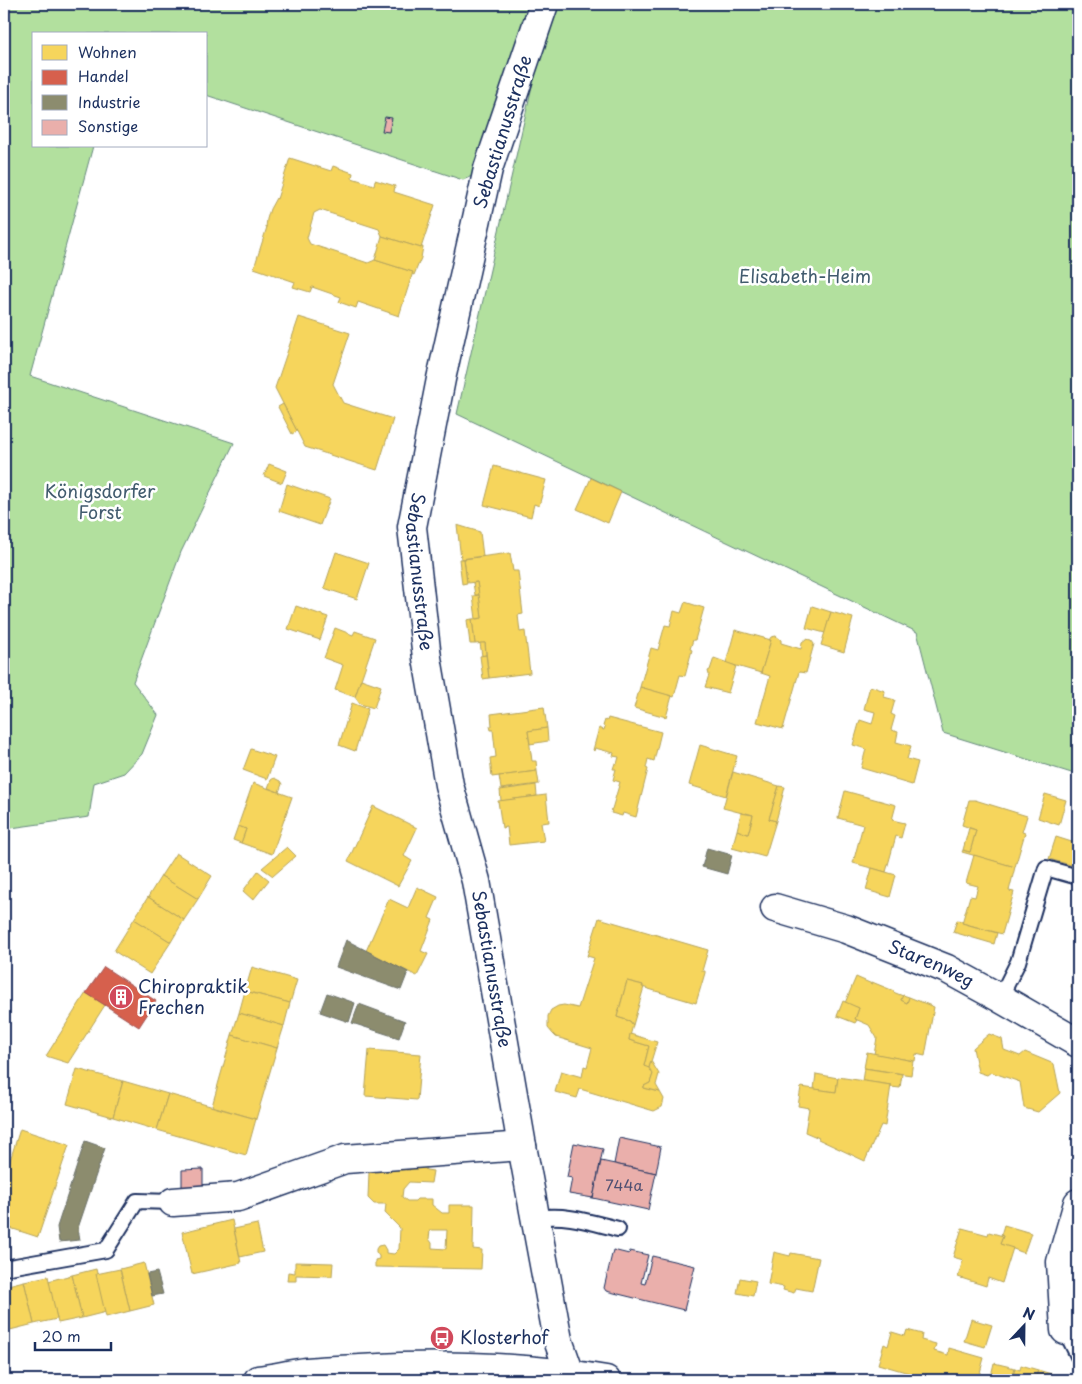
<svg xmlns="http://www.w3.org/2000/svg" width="1082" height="1384" viewBox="0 0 1082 1384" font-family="'Playpen Sans',sans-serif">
	<rect width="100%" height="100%" fill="#fff"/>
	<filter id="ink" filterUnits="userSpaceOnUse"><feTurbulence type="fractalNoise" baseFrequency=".02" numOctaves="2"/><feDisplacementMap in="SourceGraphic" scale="10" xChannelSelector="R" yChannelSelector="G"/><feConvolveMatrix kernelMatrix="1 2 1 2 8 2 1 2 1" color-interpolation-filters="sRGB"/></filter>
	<g filter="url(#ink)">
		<g fill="#b2e09e" stroke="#66887e">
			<polygon points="4,4 541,4 486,170 463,180 206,95 206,34 34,34 34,146 93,146 30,376 234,443 181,552 133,682 158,715 142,754 124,773 94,783 89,817 4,829"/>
			<polygon points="559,4 1078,4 1078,775 943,733 917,632 457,414 541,47"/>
		</g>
		<g fill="#f6d55c" stroke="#b4a35d" fill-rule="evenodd">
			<polygon points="290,158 331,171 333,166 353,173 352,178 374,185 375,180 395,186 394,192 435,205 421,248 382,236 379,229 320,210 314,213 307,238 310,244 368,263 375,260 413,272 399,316 358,302 356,308 339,302 341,297 312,287 310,292 293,287 295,282 254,268 267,227 266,227 267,219 270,209 276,198 277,199"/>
			<polygon points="382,236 421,248 421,247 423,247 421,258 414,275 412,274 413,272 375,260"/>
			<polygon points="299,317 350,333 333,384 343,403 393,419 377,470 305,447 275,388"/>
			<polygon points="283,404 297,431 292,434 278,407"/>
			<polygon points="269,464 287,471 282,483 264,476"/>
			<polygon points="494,466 546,480 539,506 534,504 531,517 484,505"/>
			<polygon points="591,478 621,492 608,523 577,509"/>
			<polygon points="287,484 330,499 320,525 279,511"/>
			<polygon points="457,525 480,532 483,556 461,559"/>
			<polygon points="336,552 369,563 357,599 324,588"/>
			<polygon points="510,553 513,571 518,571 523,614 518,615 520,632 525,631 530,673 489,678 485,643 475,644 472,619 482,618 477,582 467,583 464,559"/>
			<polygon points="459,559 464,559 467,583 462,584"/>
			<polygon points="477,582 479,595 475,595 473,583"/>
			<polygon points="479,595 482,618 476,619 473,596"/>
			<polygon points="685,602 704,608 695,640 693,640 690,649 692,650 685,676 680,675 674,697 640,687 651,648 658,650 665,625 670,626 674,611 681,613"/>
			<polygon points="296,606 328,617 320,640 288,629"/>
			<polygon points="812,606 831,612 825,633 806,628"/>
			<polygon points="831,612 853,618 844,652 821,645"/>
			<polygon points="472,619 475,644 470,644 467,620"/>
			<polygon points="335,628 353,635 355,631 375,638 355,697 335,690 343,665 324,658"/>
			<polygon points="735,630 771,640 761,673 726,663"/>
			<polygon points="776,636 781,640 781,643 801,649 802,642 806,639 811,640 814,644 806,673 799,672 783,729 757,722 770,676 761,673 771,640 769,640 771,637"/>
			<polygon points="480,643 485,643 486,655 482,656"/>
			<polygon points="486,655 489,678 483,679 480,656"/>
			<polygon points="714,658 736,666 728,693 705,687 709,675 708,671 710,670"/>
			<polygon points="361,679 381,686 374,708 360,704 355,697"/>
			<polygon points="870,686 885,691 884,697 895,700 891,714 895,716 891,730 898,732 896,742 911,746 907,759 918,762 912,785 895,780 895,778 861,768 866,749 853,745 860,720 872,724 875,712 864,709"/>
			<polygon points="640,687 672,696 666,717 634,708"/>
			<polygon points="352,703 368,709 355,751 339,745"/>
			<polygon points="544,707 547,728 528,731 532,761 536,761 537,771 492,777 490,758 496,757 493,730 491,730 490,726 492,726 491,714"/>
			<polygon points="608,718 661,732 654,761 648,759 646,768 648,769 636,817 623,813 622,816 611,813 612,811 610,810 612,809 620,782 613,780 616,769 613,769 615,763 617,764 619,757 613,756 614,753 595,748 594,751 593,750 599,728 604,730 605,727 603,726 605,720 607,721"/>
			<polygon points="547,728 548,741 530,744 528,731"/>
			<polygon points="700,745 737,756 726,796 689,785"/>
			<polygon points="251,749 275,757 267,779 243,770"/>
			<polygon points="537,771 539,784 501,789 499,776"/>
			<polygon points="733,772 779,786 769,819 776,821 765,857 732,848 737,830 748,834 753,815 746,813 746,814 723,808"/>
			<polygon points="274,778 280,781 282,784 279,792 268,788 271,780"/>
			<polygon points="253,783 292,797 272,854 241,843 246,829 238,826"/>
			<polygon points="536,785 537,796 501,801 500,790"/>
			<polygon points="779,786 785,787 776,821 769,819"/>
			<polygon points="845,791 896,805 892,820 905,823 901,838 896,836 886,872 853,863 863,825 838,818"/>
			<polygon points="1045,794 1066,800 1059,825 1038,818"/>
			<polygon points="546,795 549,822 541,823 544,841 509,845 507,827 502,828 498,801"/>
			<polygon points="969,800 975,800 1027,816 1022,832 1025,833 1015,867 962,852 963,850 970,852 976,830 962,825"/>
			<polygon points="373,806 417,828 404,856 412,861 398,886 348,861"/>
			<polygon points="741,813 753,815 748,834 737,830"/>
			<polygon points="238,826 246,829 241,843 233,840"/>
			<polygon points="969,828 976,830 970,852 963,850"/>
			<polygon points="1056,837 1078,844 1078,867 1049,859"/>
			<polygon points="287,847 296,856 273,876 262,868"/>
			<polygon points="176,853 212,876 198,899 161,876"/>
			<polygon points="974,855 1015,867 1009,891 1014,892 1002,934 962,923 970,896 975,897 978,886 966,883"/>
			<polygon points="872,868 896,875 890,897 866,890"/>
			<polygon points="258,871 269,880 253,900 243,891"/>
			<polygon points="161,876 198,899 184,920 148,897"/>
			<polygon points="417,887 438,897 429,918 433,920 421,951 428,954 417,976 366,951 389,899 408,908"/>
			<polygon points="148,897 184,920 171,942 134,919"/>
			<polygon points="599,918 708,950 702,971 705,971 705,973 696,1003 652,990 642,987 643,985 627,981 617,1017 630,1021 633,1025 629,1040 649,1046 644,1066 649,1067 653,1074 650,1083 644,1086 644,1088 660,1092 664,1099 662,1107 654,1111 580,1089 577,1098 555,1092 561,1071 582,1077 584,1066 587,1067 592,1048 556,1037 553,1034 548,1028 548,1016 551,1010 558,1006 564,1005 578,1008 594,958 587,956"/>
			<polygon points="134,919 171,942 150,974 114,951"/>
			<polygon points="957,920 963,921 962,923 997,933 994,944 953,932"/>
			<polygon points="252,967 297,980 290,1003 245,991"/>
			<polygon points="1075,975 1078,976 1078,989 1071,987"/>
			<polygon points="856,977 872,984 872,982 894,991 893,992 903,996 901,1000 907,1003 909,997 934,1007 925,1056 916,1054 915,1061 874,1054 877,1038 869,1025 855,1019 859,1008 845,1003"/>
			<polygon points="627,981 643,985 642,987 644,987 633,1025 630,1021 617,1017"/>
			<polygon points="245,991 290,1003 284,1026 239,1013"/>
			<polygon points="86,993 105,1005 68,1063 46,1056"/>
			<polygon points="903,995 909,997 907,1003 901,1000"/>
			<polygon points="843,1001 859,1008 855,1019 857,1020 855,1023 837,1016"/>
			<polygon points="239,1013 284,1026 277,1048 232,1035"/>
			<polygon points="630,1034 657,1042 649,1068 644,1066 649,1046 629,1040"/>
			<polygon points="989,1034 1002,1039 1004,1050 1020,1056 1025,1052 1054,1064 1060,1093 1038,1112 1024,1108 1020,1082 991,1072 987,1075 978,1072 973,1048"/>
			<polygon points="232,1035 277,1048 256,1119 212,1106"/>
			<polygon points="369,1050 421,1054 417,1100 365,1096"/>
			<polygon points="867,1052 913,1061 911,1075 864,1068"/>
			<polygon points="651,1061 659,1074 656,1085 660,1092 644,1088 644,1086 650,1083 653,1074 649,1068"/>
			<polygon points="864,1068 902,1074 900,1088 891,1087 891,1085 862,1081"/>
			<polygon points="77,1069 123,1081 113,1117 67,1104"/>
			<polygon points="816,1074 838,1078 836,1092 814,1089"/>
			<polygon points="838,1077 891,1085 885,1126 881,1125 865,1161 818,1139 819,1138 805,1132 809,1108 798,1106 801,1087 836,1092"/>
			<polygon points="123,1081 168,1094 157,1130 113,1117"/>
			<polygon points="168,1094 256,1119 246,1155 157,1130"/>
			<polygon points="20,1129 69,1145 38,1237 4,1226 4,1179"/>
			<path d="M412 1166 424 1167 426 1170 433 1171 431 1183 409 1182 403 1189 402 1197 407 1201H415L417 1199H432V1205L442 1213H449V1205H474L473 1249 482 1250 481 1269 375 1267V1260L379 1259V1256L376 1252V1249L378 1246 383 1245 386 1250V1253L394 1254 399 1249 400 1228 385 1213 386 1204H374L368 1198 369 1172 372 1169 406 1168V1170H410ZM430 1230H447L446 1249 432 1248V1243L429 1239Z"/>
			<polygon points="232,1220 241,1263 192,1274 182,1232"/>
			<polygon points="257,1224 263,1252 240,1257 234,1229"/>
			<polygon points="1004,1225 1031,1233 1024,1253 1000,1244 1003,1236 1001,1235"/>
			<polygon points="962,1228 988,1235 989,1232 1003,1236 1000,1244 1013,1248 1002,1283 988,1278 986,1286 958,1277 963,1260 953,1257"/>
			<polygon points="774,1252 790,1256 791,1253 819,1258 812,1291 796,1288 794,1293 783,1290 784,1287 768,1284"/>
			<polygon points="295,1262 333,1263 332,1276 296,1275 296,1281 287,1281 288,1272 295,1273"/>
			<polygon points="144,1263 154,1305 130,1311 120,1269"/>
			<polygon points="96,1269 106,1312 82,1318 72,1275"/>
			<polygon points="120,1269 130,1311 106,1317 96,1274"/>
			<polygon points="72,1275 82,1318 58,1323 48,1281"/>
			<polygon points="48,1276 57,1319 34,1324 24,1281"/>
			<polygon points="740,1278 756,1281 753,1296 737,1293"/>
			<polygon points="24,1281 34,1324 10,1330 4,1305 4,1286"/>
			<polygon points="971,1319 992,1325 985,1347 964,1341"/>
			<polygon points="907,1330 922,1334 921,1340 936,1344 934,1351 948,1355 949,1348 984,1358 978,1380 933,1380 926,1378 925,1380 923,1380 908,1376 909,1373 878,1364 884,1344 888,1346 892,1332 905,1336"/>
			<polygon points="994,1363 1015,1368 1012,1380 990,1380"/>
			<polygon points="1021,1365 1038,1370 1035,1380 1012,1380 1015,1368 1020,1370"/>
			<polygon points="1038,1370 1071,1380 1035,1380"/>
		</g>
		<polygon fill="#d6604d" stroke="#9e5152" points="104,967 156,1001 139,1027 86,993"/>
		<g fill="#8c8c6e" stroke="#6a7069">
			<polygon points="707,848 732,855 727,874 702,867"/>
			<polygon points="346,940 408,972 401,990 336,967"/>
			<polygon points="327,993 355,1003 349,1022 320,1012"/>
			<polygon points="359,1004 405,1021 399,1038 352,1023"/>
			<polygon points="85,1141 105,1148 78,1228 80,1240 59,1242 57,1227"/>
			<polygon points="157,1272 163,1294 152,1296 147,1274"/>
			<polygon points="4,1305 9,1326 4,1327"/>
		</g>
		<g fill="#eaafab" stroke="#1b2f5e">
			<polygon points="385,117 392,118 389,132 382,131"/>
			<polygon points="619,1138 661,1147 656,1173 614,1164"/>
			<polygon points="574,1143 603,1149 593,1198 569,1194 572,1178 567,1177"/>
			<polygon points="601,1161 656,1173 648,1210 593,1198"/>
			<polygon points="203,1169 203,1191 182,1191 182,1170"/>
			<polygon points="613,1250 629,1254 630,1251 648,1255 641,1283 645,1284 652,1256 695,1266 684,1310 606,1291 604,1288"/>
		</g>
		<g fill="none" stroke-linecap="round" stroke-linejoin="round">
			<g stroke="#1b2f5e" stroke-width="18">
				<g id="service">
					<polyline points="1000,998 1018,962 1046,868 1078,877"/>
					<path d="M535 1218C568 1214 586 1221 618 1229"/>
					<polyline points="4,1268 106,1250 137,1201 173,1202"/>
					<polyline points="1065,1330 1078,1356"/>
				</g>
			</g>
			<g stroke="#1b2f5e" stroke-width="31">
				<g id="minor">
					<path id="s1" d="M544 4 488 169 441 379 412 527 427 658 449 785 476 881 522 1146 558 1340 570 1374"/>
					<path id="s2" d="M775 908 846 929 947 969 1000 998 1078 1043"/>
					<polyline points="173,1202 238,1197 345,1159 522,1146"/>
					<polyline points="1065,1330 1061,1262 1078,1203"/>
				</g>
			</g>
			<g stroke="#1b2f5e" stroke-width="31">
				<path id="secondary" d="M258 1380C275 1378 291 1374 307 1372 325 1370 342 1370 360 1369 442 1364 525 1366 606 1380"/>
			</g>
			<use href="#service" stroke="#fff" stroke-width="14"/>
			<use href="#minor" stroke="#fff" stroke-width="28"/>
			<use href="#secondary" stroke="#fff" stroke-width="28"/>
		</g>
	</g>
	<defs>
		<g id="building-disc" transform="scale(1.25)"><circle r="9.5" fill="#d1495b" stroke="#fff"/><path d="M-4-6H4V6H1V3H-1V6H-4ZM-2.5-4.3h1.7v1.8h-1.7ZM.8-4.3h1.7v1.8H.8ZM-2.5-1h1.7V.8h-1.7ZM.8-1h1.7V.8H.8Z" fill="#fff"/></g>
		<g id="bus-disc" transform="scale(1.25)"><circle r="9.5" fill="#d1495b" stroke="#fff"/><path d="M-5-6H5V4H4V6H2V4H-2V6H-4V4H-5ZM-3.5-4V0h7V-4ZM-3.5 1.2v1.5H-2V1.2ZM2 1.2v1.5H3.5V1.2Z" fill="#fff"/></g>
	</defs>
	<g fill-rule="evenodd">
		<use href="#building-disc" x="121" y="997"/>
		<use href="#bus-disc" x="442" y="1338"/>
	</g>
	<g text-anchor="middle" stroke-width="5" stroke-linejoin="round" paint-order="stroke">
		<g font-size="15" fill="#4f4f71">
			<text x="624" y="1191">744a</text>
		</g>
		<g font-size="18" fill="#1b2f5e" stroke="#fff">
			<text transform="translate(503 132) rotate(-73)" y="6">Sebastianusstraße</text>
			<text dy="6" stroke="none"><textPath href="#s1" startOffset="585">Sebastianusstraße</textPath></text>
			<text dy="6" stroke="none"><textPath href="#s2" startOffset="166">Starenweg</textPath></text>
			<text dy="6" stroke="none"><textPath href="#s1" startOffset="990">Sebastianusstraße</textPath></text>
		</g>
		<g font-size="18" fill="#415b6e" stroke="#fff">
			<text x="805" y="283">Elisabeth-Heim</text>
			<text x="100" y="498">Königsdorfer<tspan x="100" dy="21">Forst</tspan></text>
		</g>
		<g font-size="18" fill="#1b2f5e" stroke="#fff" text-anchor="start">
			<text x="138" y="993">Chiropraktik<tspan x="138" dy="21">Frechen</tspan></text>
			<text x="460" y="1344">Klosterhof</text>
		</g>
	</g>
	<rect width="1082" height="1384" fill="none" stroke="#fff" stroke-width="20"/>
	<rect x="10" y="10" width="1062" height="1364" fill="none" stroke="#1b2f5e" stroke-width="2" filter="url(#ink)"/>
	<rect x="32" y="32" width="175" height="115" fill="#ffffff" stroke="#a4acbf"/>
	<rect x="42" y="45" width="25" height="15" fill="#f6d55c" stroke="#a4acbf"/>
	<text x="78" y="58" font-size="15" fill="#1b2f5e">Wohnen</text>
	<rect x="42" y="70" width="25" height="15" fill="#d6604d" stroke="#a4acbf"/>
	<text x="78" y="82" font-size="15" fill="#1b2f5e">Handel</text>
	<rect x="42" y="95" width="25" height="15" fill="#8c8c6e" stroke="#a4acbf"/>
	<text x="78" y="108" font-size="15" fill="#1b2f5e">Industrie</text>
	<rect x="42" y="120" width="25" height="15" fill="#eaafab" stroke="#a4acbf"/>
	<text x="78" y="132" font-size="15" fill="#1b2f5e">Sonstige</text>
	<g transform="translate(1024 1326) rotate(22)" stroke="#ffffff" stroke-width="4" paint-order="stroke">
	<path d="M0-4L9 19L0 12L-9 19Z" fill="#1b2f5e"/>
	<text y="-8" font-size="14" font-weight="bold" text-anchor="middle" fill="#1b2f5e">N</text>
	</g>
	<path d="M35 1342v8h76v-8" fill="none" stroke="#1b2f5e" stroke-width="2.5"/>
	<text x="42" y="1342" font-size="15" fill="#1b2f5e" stroke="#ffffff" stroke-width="4" paint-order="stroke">20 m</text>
</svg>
